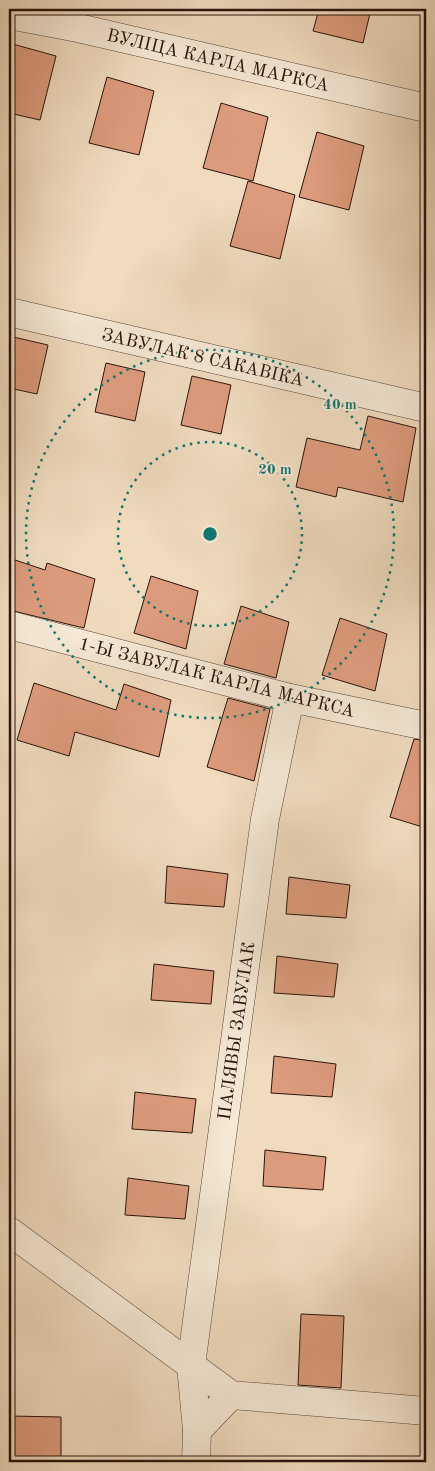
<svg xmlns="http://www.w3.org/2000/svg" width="435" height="1471" viewBox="0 0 435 1471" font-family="'Old Standard TT',serif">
	<rect width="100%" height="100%" fill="#f0dbbf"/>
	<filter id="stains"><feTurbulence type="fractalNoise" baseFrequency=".004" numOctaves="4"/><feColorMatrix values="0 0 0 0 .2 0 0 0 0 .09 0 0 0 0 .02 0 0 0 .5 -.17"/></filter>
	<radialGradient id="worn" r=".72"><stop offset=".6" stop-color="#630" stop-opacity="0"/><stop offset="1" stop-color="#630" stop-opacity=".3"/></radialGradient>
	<g fill="#dd9b7d" stroke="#28140c">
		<polygon points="319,9 371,9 363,43 313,31"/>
		<polygon points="9,43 56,56 40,120 9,113"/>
		<polygon points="107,77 154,91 139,155 89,143"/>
		<polygon points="221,103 268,117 253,181 203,168"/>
		<polygon points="317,132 364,146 349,210 299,197"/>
		<polygon points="248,181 295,195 280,259 230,246"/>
		<polygon points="9,336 48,345 37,394 9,388"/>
		<polygon points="106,363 145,372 135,421 95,412"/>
		<polygon points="192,376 231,385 221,434 181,425"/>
		<polygon points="368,416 416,428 403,502 338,487 336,497 296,487 307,438 360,450"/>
		<polygon points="9,558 45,570 47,563 95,579 84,628 9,610"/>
		<polygon points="151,576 198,591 186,649 134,633"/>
		<polygon points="241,606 289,622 276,678 224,664"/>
		<polygon points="340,618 387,634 375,691 322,675"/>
		<polygon points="34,683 116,710 124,684 171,700 159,757 75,732 69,756 17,740"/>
		<polygon points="228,698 270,709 254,781 207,767"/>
		<polygon points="414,739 426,741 426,828 390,817"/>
		<polygon points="167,866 228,874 224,907 165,903"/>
		<polygon points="289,877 350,885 346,918 286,914"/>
		<polygon points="277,956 338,964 334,997 274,993"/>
		<polygon points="154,964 214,971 211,1004 151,1000"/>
		<polygon points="274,1056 336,1064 332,1097 271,1093"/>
		<polygon points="135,1092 196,1099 192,1133 132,1129"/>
		<polygon points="265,1150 326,1157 323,1190 263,1186"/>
		<polygon points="128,1178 189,1186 185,1219 125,1215"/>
		<polygon points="301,1314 344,1316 341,1388 298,1385"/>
		<polygon points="10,1416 61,1417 61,1462 10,1462"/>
	</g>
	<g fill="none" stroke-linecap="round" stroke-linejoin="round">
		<g stroke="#5a4639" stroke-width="29">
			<g id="minor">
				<polyline points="9,15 78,28 426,108"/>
				<polyline points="9,312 426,408"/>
				<polyline points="9,625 290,698 426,726"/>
				<polyline points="9,1231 231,1395 426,1411"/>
				<polyline points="197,1431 191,1365 265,819 290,698"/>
				<polyline points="196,1462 197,1431 231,1395"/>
			</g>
		</g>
		<use href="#minor" stroke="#f5e8d5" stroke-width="28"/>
	</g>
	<g fill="none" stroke="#0f766e" stroke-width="2.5" stroke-dasharray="2.5 5">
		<circle cx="210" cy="534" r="92"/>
		<circle cx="210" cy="534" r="184"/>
	</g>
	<g text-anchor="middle" stroke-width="4" stroke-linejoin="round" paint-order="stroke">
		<g font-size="18" fill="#28140c" stroke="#f5e8d5">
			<text transform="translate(218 60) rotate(13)" y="6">ВУЛІЦА КАРЛА МАРКСА</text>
			<text transform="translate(203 357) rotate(13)" y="6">ЗАВУЛАК 8 САКАВІКА</text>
			<text transform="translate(217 677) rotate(14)" y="6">1-Ы ЗАВУЛАК КАРЛА МАРКСА</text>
			<text transform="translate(236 1031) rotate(-82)" y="6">ПАЛЯВЫ ЗАВУЛАК</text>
		</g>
	</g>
	<circle cx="210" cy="534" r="8" fill="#0f766e" stroke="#f5e8d5" stroke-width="2.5"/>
	<g font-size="15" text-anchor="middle" font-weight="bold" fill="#0f766e" stroke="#f5e8d5" stroke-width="4" stroke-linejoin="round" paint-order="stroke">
		<text x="340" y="409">40 m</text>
		<text x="275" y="474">20 m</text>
	</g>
	<rect width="435" height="1471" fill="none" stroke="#f0dbbf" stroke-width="30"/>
	<rect x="10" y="10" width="415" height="1451" fill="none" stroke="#28140c" stroke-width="2.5"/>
	<rect x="15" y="15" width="405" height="1441" fill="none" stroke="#28140c"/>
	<rect width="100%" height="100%" filter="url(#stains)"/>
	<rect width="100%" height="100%" fill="url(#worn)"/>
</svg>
